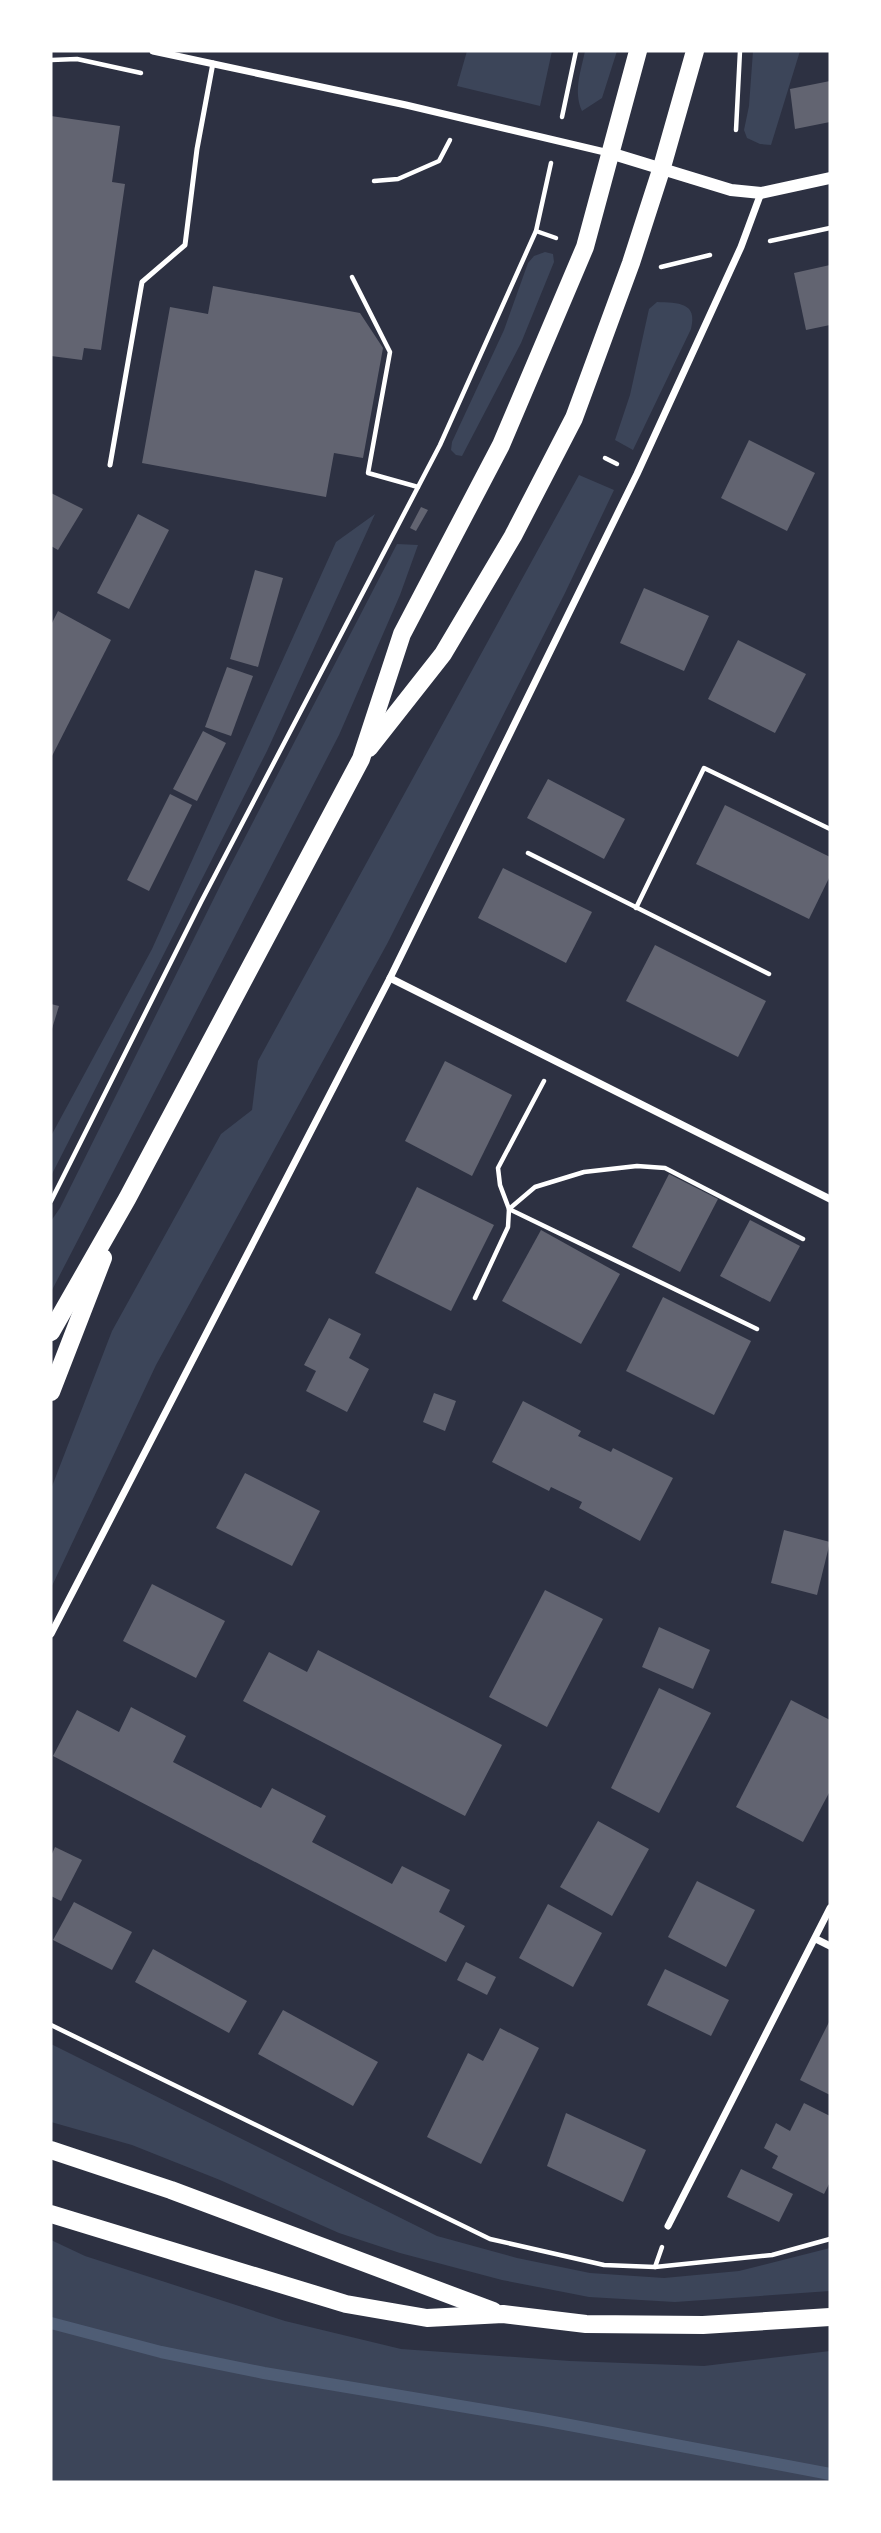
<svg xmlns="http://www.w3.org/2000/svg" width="881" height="2533" viewBox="0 0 881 2533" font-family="Merriweather,serif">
	<rect width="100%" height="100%" fill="#2d3142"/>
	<g fill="#3c4559">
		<polygon points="467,51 552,51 540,106 457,86"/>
		<path d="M585 51H617L602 98 582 111C573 91 581 71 585 51Z"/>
		<polygon points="753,51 800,51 771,145 760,144 747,138 744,130 749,106"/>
		<polygon points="545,252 553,254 554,262 521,343 462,456 456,455 451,450 452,442 504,330 528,263 534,256"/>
		<path d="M657 302C678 303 698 302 691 329L633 450 615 440 630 395 649 309Z"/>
		<polygon points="579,475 614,490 565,593 387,944 156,1365 51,1588 51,1489 112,1331 221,1134 252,1110 258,1061"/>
		<polygon points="375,514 267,751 51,1176 51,1136 152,949 336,542"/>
		<polygon points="397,544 418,545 400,595 339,735 51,1292 51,1221 60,1208 225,876"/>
		<polygon points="51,2044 437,2236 517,2258 590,2273 664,2278 739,2271 830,2248 830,2291 675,2302 589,2297 502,2280 400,2253 339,2233 220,2180 132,2145 51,2122"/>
		<polygon points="51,2240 85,2256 285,2321 401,2349 570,2361 704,2366 830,2351 830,2482 51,2482"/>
	</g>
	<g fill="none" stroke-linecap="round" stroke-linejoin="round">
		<polyline stroke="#4f5d75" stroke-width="12" points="51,2323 161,2352 264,2373 543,2420 830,2474"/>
	</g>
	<g fill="#626471">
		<polygon points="830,81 830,122 795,129 790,89"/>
		<polygon points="51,116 120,126 112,182 125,184 101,350 84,348 82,360 51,356"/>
		<polygon points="830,265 830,325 806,330 794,273"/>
		<polygon points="213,286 360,313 383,348 363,458 334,453 326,497 142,463 170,307 208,314"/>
		<polygon points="749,440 815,473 787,531 721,498"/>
		<polygon points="51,493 83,509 58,550 51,546"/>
		<polygon points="421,507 428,510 416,531 410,528"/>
		<polygon points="138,514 169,530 129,609 97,593"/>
		<polygon points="255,570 283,578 258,667 230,659"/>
		<polygon points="644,588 709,616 684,671 620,643"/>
		<polygon points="58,611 111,640 51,758 51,625"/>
		<polygon points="738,640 806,674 775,733 708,699"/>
		<polygon points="227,667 253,676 231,736 205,727"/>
		<polygon points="203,731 226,743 197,801 173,789"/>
		<polygon points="548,779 625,819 604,859 527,818"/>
		<polygon points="170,794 192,805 149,891 127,880"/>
		<polygon points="725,805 830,857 830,876 809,919 696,864"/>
		<polygon points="503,868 592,912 566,963 478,918"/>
		<polygon points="655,945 766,1001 738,1057 626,1001"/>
		<polygon points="51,1004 59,1006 51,1032"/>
		<polygon points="445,1061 512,1095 472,1176 405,1141"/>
		<polygon points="669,1174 718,1199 680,1272 632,1247"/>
		<polygon points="417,1187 494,1225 451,1311 375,1273"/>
		<polygon points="750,1220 800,1246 770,1302 720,1276"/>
		<polygon points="541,1230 620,1274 581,1344 502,1301"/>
		<polygon points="663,1297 751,1341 714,1415 626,1371"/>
		<polygon points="329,1318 361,1334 349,1358 369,1369 347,1412 306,1391 316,1371 304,1365"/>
		<polygon points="434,1393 456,1401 445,1431 423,1422"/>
		<polygon points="523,1401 581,1431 578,1436 611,1452 613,1448 673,1478 640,1541 579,1508 582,1502 551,1487 549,1491 492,1462"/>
		<polygon points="245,1473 320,1511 292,1566 216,1528"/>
		<polygon points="784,1530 830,1542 817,1595 771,1583"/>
		<polygon points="152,1584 225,1621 196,1678 123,1641"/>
		<polygon points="545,1590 603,1619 547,1727 489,1697"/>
		<polygon points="659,1627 710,1650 693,1689 642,1667"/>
		<polygon points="318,1650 502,1745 465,1816 243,1701 269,1652 307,1672"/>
		<polygon points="659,1688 711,1713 659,1813 611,1788"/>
		<polygon points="791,1700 830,1720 830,1791 803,1842 736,1807"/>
		<polygon points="131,1707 186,1736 173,1762 261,1808 272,1788 326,1816 312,1842 392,1884 402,1866 450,1890 439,1912 465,1926 446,1962 53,1756 77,1710 119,1732"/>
		<polygon points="598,1821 649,1849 612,1916 560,1887"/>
		<polygon points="55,1847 82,1860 61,1901 51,1896 51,1856"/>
		<polygon points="697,1881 755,1910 726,1967 668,1937"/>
		<polygon points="74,1902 132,1932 112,1970 53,1940"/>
		<polygon points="548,1904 602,1933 573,1987 519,1958"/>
		<polygon points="153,1949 247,2001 229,2033 135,1982"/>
		<polygon points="466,1962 496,1977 487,1995 457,1980"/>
		<polygon points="665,1969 729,2000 711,2036 647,2005"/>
		<polygon points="283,2010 378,2062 353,2106 258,2054"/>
		<polygon points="830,2020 830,2095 800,2080"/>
		<polygon points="500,2028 539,2048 481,2164 427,2137 468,2053 483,2061"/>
		<polygon points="804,2103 830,2116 830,2182 824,2194 772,2168 778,2156 764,2148 776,2123 790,2131"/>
		<polygon points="566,2113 646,2150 623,2202 547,2166"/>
		<polygon points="741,2169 793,2194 779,2222 727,2197"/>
	</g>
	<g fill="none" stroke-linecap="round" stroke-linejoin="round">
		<g stroke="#fff" stroke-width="4.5">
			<polyline points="51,60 77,59 141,73"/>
			<polyline points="562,117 576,51"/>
			<polyline points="736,130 740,51"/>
			<polyline points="374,181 398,179 439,161 450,140"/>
			<polyline points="536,231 556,238"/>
			<polyline points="770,241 830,228"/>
			<polyline points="661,267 710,255"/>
			<polyline points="352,277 390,352 368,473 418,487"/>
			<polyline points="605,458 617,464"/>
			<polyline points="528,853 769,974"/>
			<polyline points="636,908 704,768 830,829"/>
			<polyline points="51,1201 201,902 440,445 536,231 551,163"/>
			<polyline points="475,1298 508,1227 509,1209 500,1185 498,1168 544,1081"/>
			<polyline points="757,1329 509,1209 535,1187 584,1172 637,1166 665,1168 803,1239"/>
			<polyline points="51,2025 490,2239 604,2265 655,2267 772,2255 830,2239"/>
			<polyline points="655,2267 662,2247"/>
		</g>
		<polyline stroke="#fff" stroke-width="5" points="110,465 142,282 185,245 197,149 213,63"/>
		<g stroke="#fff" stroke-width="7">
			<polyline points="153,51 406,105 609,153"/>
			<polyline points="390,978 830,1199"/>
			<polyline points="51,1634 390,978 637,474 741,247 761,193"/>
			<polyline points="816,1939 830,1946"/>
			<polyline points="668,2226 830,1908"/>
		</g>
		<polyline stroke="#fff" stroke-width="12" points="610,153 731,190 761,193 830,178"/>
		<g stroke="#fff" stroke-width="18">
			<polyline points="369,748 443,654 513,536 574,418 631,263 662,167 695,51"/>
			<polyline points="51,1332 127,1199 361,759 402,634 501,445 585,247 638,51"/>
			<polyline points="51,1392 103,1258"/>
			<polyline points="51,2150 171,2190 493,2311"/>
			<polyline points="51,2214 346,2304 427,2318 503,2314 586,2324 703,2325 830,2317"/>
		</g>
	</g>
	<rect width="881" height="2533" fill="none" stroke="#ffffff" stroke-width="105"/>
</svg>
